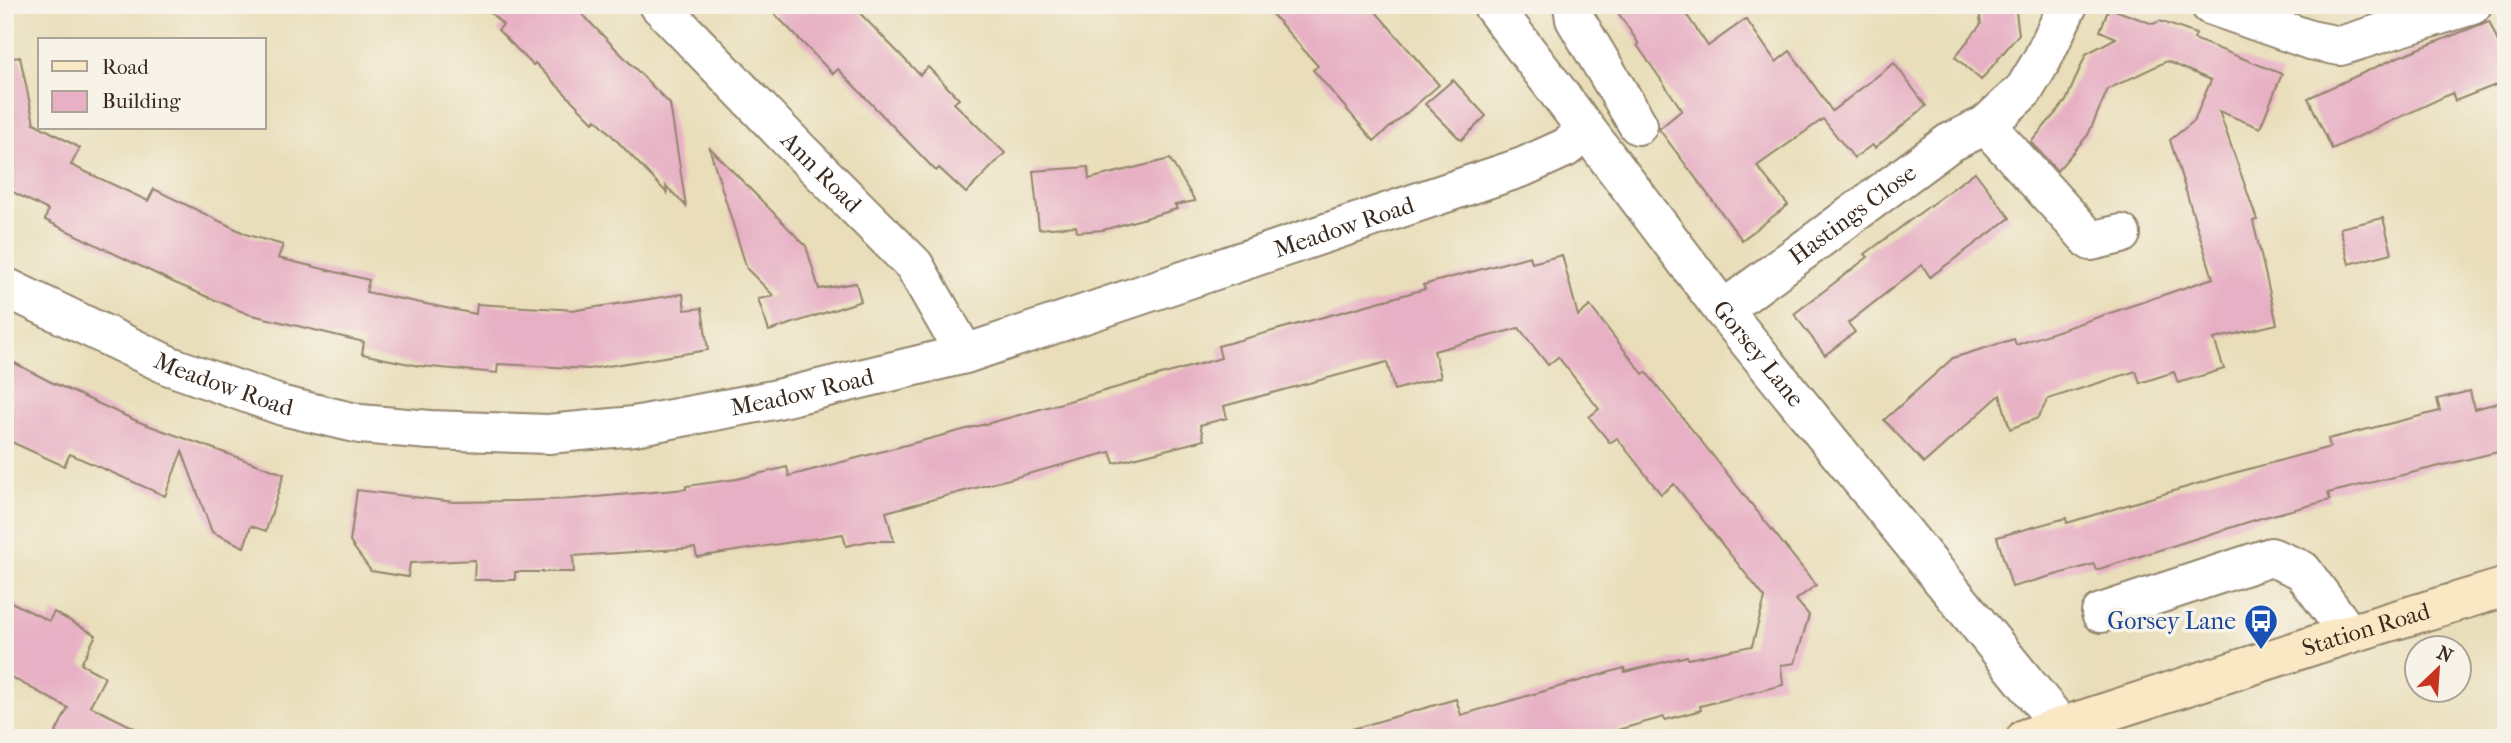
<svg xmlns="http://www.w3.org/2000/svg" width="2511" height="743" viewBox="0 0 2511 743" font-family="'IM FELL French Canon',serif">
	<rect width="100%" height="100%" fill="#f7f3e8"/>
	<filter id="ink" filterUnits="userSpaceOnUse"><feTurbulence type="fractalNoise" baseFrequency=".0143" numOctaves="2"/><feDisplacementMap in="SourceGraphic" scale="14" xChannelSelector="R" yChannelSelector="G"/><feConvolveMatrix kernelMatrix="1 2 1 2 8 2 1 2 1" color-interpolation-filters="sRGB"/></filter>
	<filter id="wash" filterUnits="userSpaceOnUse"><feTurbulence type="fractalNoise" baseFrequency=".00686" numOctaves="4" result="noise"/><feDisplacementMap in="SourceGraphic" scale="28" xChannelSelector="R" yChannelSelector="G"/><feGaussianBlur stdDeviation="1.57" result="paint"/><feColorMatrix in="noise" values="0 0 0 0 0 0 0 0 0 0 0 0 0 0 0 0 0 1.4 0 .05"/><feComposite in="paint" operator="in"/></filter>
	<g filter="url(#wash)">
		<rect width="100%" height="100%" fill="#e9deb9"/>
		<polygon fill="#84d494" stroke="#607f59" stroke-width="2" points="2316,5 2379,5 2351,11"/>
		<g id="blocks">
			<g fill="#e7b0c4">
				<polygon points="483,5 573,5 670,104 686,206 666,186 667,193 596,119 593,122 535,63 533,65 498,30 503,25"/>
				<polygon points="766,5 852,5 920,75 928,67 959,99 954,103 1005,153 966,193 939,168 936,171 838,69 833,74"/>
				<polygon points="1264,5 1370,5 1439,85 1374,141 1313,70 1318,66"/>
				<polygon points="1613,5 1680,5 1708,46 1746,19 1776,62 1790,51 1832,111 1894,63 1926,106 1875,148 1872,145 1854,158 1823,119 1757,166 1788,205 1742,240 1659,129 1682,110 1637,45 1639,44"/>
				<polygon points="1978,5 2015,5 2019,34 1981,80 1955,57 1981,24"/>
				<polygon points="2109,8 2153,24 2160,21 2196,34 2194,39 2282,74 2260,128 2219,111 2257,220 2253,221 2277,324 2214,339 2224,369 2178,383 2174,372 2140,383 2136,371 2048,399 2038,418 2010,429 2000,395 1924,463 1884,420 1953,358 2014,339 2016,345 2213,278 2170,140 2194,121 2211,80 2167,61 2108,89 2088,135 2057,171 2031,142 2066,101 2086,54 2116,38 2100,31"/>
				<polygon points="2489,21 2506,61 2506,81 2455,101 2452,93 2332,149 2308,98 2398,57"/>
				<polygon points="20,57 34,123 80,148 71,165 148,201 154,189 248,235 283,245 278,258 369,280 366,292 476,314 477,304 577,310 683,294 685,310 702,308 708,350 589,369 498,364 497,373 419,366 362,354 364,342 248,314 175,283 45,220 48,210 5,188 5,59"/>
				<polygon points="1453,80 1486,116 1461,140 1425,104"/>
				<polygon points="709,147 806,246 819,289 856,283 861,301 769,331 758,299 774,296 747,269"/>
				<polygon points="1170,159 1195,201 1175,205 1177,209 1103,230 1077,232 1076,226 1039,229 1033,171 1088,167 1089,179"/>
				<polygon points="1975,172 2010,218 1930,277 1922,265 1848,323 1855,332 1825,355 1794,314 1868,257 1865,254"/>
				<polygon points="2383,218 2392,253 2349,264 2340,228"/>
				<polygon points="1562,255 1578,316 1590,306 1643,374 1646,372 1816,585 1796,600 1809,615 1795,663 1781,665 1783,685 1700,706 1701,710 1665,720 1664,717 1589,738 1353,738 1352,729 1456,699 1461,715 1624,668 1625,672 1687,656 1688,659 1752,646 1765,598 1674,484 1661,494 1617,438 1610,443 1589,417 1599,409 1558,357 1548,365 1519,328 1434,351 1441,377 1394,390 1387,362 1224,406 1227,418 1200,425 1204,440 1114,463 1110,452 886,512 894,541 869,541 846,546 843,534 697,557 695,548 573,556 574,572 515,572 515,580 474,580 475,560 410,563 408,577 371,571 350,542 357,490 454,502 515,501 573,499 686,489 686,486 737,479 787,467 789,476 1012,417 1221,358 1218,346 1425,289 1423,285 1530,256 1532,263"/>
				<polygon points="5,358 49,381 139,422 284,474 266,531 251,526 244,547 212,532 182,451 165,496 70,454 64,466 5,439"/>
				<polygon points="2470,391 2474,409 2506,401 2506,450 2328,493 2330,500 2261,518 2096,570 2094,564 2012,587 1997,537 2066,518 2067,523 2230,474 2330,447 2328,439 2440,411 2437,399"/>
				<polygon points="5,599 49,621 54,612 96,635 81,664 105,677 90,706 155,738 53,738 68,708 5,674"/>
			</g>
		</g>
	</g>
	<g filter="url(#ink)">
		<use href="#blocks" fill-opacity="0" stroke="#92846c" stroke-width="2"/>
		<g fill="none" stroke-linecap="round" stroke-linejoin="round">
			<g stroke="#92846c" stroke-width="42">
				<g id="street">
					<path id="s1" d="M659 5 800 151 914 265 965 354"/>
					<path id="s2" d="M1492 5 1723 310 2061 726"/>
					<polyline points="1573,5 1575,19 1638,125"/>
					<polyline points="2210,5 2310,40 2340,46 2472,5"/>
					<polyline points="1986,125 2091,241 2121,234"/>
					<path id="s3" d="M5 287 170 366 283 406 360 424 430 430 548 434 634 426 773 400 965 354 1523 167 1565 148 1586 132"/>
					<path id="s4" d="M1723 310 1949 143 1986 125 2024 90 2042 60 2068 5"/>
					<polyline points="2101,613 2271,557 2302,570 2349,634"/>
				</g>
			</g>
			<g stroke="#92846c" stroke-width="42">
				<g id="secondary">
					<path id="s5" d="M2026 738 2349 634 2506 587"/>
				</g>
			</g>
			<use href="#street" stroke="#fff" stroke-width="38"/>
			<use href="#secondary" stroke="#fae7c3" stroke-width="38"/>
		</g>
	</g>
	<defs>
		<g id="bus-pin" transform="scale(1.75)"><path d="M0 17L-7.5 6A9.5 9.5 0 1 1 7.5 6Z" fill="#1a4fb4" stroke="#f7f3e8"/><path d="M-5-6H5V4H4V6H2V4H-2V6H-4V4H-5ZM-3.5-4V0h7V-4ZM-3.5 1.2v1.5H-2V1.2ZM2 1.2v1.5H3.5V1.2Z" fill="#fff"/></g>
	</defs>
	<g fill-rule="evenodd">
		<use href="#bus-pin" x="2261" y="621"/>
	</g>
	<g text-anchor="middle" stroke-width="7" stroke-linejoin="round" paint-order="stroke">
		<g font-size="24" fill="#3b2a1e" stroke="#f7f3e8">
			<text dy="8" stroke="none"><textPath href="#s1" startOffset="233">Ann Road</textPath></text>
			<text dy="8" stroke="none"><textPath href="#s4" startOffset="161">Hastings Close</textPath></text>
			<text dy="8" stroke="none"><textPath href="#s3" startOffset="1395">Meadow Road</textPath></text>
			<text dy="8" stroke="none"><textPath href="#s2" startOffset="439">Gorsey Lane</textPath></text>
			<text dy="8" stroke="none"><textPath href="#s3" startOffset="240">Meadow Road</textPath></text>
			<text dy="8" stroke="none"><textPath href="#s3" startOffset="828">Meadow Road</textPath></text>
			<text dy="8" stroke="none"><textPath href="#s5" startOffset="357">Station Road</textPath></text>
		</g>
		<g font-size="24" fill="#164399" stroke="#f7f3e8" text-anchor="end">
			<text x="2236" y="629">Gorsey Lane</text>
		</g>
	</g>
	<rect width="2511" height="743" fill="none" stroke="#f7f3e8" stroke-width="28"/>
	<rect x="38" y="38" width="228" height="91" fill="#f7f3e8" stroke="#aca397" stroke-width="2"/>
	<rect x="52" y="61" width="35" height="10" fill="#fae7c3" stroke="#aca397" stroke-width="2"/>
	<text x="102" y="74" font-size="21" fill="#3b2a1e">Road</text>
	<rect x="52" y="91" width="35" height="21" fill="#e7b0c4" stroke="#aca397" stroke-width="2"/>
	<text x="102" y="108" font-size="21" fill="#3b2a1e">Building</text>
	<g transform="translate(2438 669) rotate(25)"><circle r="33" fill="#f7f3e8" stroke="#aca397" stroke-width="2"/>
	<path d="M0-5L12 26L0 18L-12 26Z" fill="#c8321e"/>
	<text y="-10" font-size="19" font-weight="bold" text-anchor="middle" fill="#3b2a1e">N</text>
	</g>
</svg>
